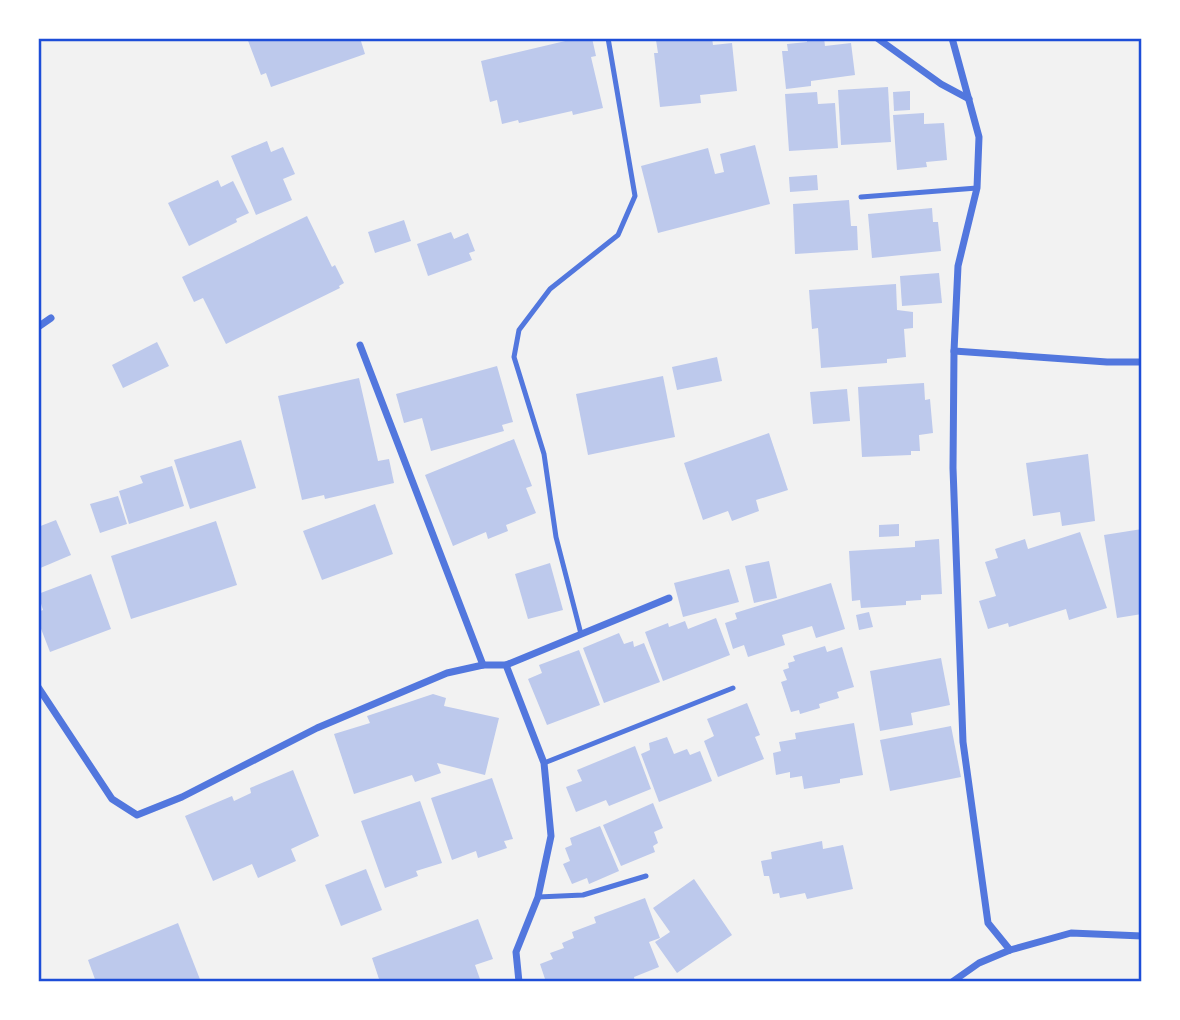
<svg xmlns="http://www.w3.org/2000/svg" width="1180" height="1020" viewBox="0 0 1180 1020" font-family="Spectral,serif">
	<rect width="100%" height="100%" fill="#f2f2f2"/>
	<g fill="#bdc9ec">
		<polygon points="247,38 360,38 365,54 271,87 266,73 261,75"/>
		<polygon points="578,38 592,38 596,56 591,57 603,108 573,115 572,111 519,123 518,120 502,124 497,100 490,102 481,61"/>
		<polygon points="668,38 712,38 713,45 732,43 737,91 700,95 701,103 660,107 654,53 658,53 656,40"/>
		<polygon points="807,38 824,38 825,46 851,43 855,75 811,81 811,86 786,89 782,51 788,51 787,44 807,42"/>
		<polygon points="888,87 891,142 841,145 838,90"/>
		<polygon points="910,91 910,110 894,111 893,92"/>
		<polygon points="817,92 818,104 835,103 838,148 789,151 785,94"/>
		<polygon points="924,113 924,124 944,123 947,160 926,162 927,167 897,170 893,115"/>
		<polygon points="267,141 271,152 283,147 295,174 283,179 292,200 256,215 231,156"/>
		<polygon points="755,145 770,204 658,233 641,166 708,148 715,174 724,172 720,154"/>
		<polygon points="817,175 818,190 790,192 789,177"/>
		<polygon points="218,180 221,187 233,181 249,213 236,219 237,222 189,246 168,203"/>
		<polygon points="849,200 851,226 857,226 858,250 795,254 793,204"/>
		<polygon points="932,208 933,222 938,222 941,251 872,258 868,214"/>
		<polygon points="307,216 332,267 335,265 344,283 339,286 340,288 226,344 203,298 194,302 182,277"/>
		<polygon points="404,220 411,241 375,253 368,232"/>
		<polygon points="451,232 454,239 468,233 475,251 469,253 472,260 428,276 417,244"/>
		<polygon points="939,273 942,303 902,306 900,276"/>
		<polygon points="896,284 897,310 913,312 913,328 904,329 906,357 887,359 887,363 821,368 818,328 812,329 809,290"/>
		<polygon points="157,342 169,366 123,388 112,365"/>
		<polygon points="717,357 722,381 677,390 672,367"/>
		<polygon points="497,366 513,422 502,425 504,431 431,451 422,418 404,423 396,394"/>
		<polygon points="663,376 675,437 588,455 576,394"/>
		<polygon points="359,378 378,461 389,459 394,483 325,499 324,495 302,500 278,396"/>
		<polygon points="924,383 925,400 930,399 933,433 919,435 920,451 911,451 911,455 862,457 858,387"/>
		<polygon points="847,389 850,421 813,424 810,392"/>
		<polygon points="769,433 788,490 756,500 759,511 732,521 728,511 703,520 684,463"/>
		<polygon points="514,439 532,486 526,488 536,513 506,525 508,531 488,539 486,532 453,546 425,475"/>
		<polygon points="241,440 256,488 190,509 174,460"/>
		<polygon points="1088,454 1095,521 1062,526 1060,512 1033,516 1026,463"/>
		<polygon points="172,466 184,506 129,524 119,491 143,483 140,476"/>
		<polygon points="118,496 127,524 100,533 90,504"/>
		<polygon points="375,504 393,554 322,580 303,531"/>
		<polygon points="56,520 71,555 38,569 38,527"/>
		<polygon points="216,521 237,585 131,619 111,556"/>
		<polygon points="899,524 899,536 879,537 879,525"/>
		<polygon points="1142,529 1142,614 1117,618 1104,535"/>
		<polygon points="1080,532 1107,608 1069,620 1066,609 1009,627 1008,623 988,629 979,601 996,596 985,562 998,558 995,549 1025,539 1028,549"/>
		<polygon points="939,539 942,594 921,595 921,600 906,601 906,605 861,608 860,600 852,601 849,551 915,547 915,541"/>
		<polygon points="769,561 777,598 754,603 745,566"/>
		<polygon points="550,563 563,610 528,619 515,574"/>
		<polygon points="729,569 739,602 683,617 674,583"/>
		<polygon points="91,574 111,629 50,652 38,621 38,612 43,610 38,594"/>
		<polygon points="831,583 845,629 816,638 812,626 782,635 785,645 748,657 744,645 733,649 725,623 737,619 735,613"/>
		<polygon points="869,612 873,627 859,630 856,615"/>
		<polygon points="716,618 730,655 663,681 645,632 668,623 669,627 685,621 688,629"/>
		<polygon points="619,633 624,644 633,641 634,647 644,643 660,682 604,703 583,648"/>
		<polygon points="825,646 827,652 842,647 854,687 837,692 839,698 819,704 820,708 800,714 799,710 791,712 781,682 787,680 783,670 789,668 788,663 795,661 793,656"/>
		<polygon points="579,650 600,705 547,725 528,679 542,673 539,665"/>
		<polygon points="941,658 950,705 911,713 913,725 880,731 870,671"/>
		<polygon points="433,694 446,698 444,706 499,718 485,775 437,763 441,773 415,782 412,775 354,794 334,734 370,723 367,716"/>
		<polygon points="747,703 760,735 755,737 764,759 718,777 704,741 714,736 707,719"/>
		<polygon points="854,723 863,775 840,779 840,783 804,789 802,776 790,778 790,772 776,775 773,753 781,751 779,742 796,739 795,733"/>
		<polygon points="951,726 961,777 890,791 880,740"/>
		<polygon points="667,737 674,754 687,749 690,755 700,751 712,781 659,802 641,754 650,750 649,743"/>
		<polygon points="635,746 651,789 609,806 606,800 576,812 566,787 582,781 577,770"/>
		<polygon points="293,770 319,836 291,849 296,861 258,878 252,864 213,881 185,816 232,796 234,801 251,793 250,788"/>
		<polygon points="492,778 513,839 504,841 507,848 478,858 476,851 452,860 431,798"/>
		<polygon points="420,801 442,863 416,871 418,876 385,888 361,821"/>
		<polygon points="653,803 663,828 654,832 658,843 653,846 655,852 621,866 603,825"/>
		<polygon points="600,826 619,871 589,884 587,878 572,884 563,864 570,861 565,848 572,845 570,838"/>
		<polygon points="822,841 823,849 843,845 853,889 807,899 805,893 780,898 779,893 773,894 769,876 764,876 761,861 772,859 771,852"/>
		<polygon points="366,869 382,910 341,926 325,885"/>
		<polygon points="694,879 732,935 677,973 655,942 670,932 653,908"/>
		<polygon points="645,898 660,938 649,942 659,967 634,977 635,982 546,982 540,964 553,959 550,953 564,948 562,943 574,938 572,932 596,923 594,917"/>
		<polygon points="478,919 493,959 475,965 481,982 380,982 372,958"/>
		<polygon points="178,923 201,982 96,982 88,960"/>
	</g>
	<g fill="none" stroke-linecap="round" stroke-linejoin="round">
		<g stroke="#5277de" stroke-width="5">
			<polyline points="861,197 977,188"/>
			<polyline points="581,634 556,537 544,454 514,357 519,330 550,289 618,235 635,196 608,38"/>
			<polyline points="544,763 733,688"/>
			<polyline points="538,897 583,895 646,876"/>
		</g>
		<g stroke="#5277de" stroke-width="7">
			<polyline points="877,38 941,84 969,99"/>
			<polyline points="952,38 979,137 977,188 958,266 954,351 1107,362 1142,362"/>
			<polyline points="38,327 51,318"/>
			<polyline points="360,345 483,665"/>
			<polyline points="954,351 953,468 963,742 988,923 1010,950"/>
			<polyline points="506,665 669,598"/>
			<polyline points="38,687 112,799 137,815 182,797 317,728 447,673 483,665 506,665 544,763 551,836 538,897 516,952 519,982"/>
			<polyline points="952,982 979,963 1010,950 1071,933 1142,936"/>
		</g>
	</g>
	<rect width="1180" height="1020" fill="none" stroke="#ffffff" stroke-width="80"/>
	<rect x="40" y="40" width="1100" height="940" fill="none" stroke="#1d4ed8" stroke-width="2.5"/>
</svg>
